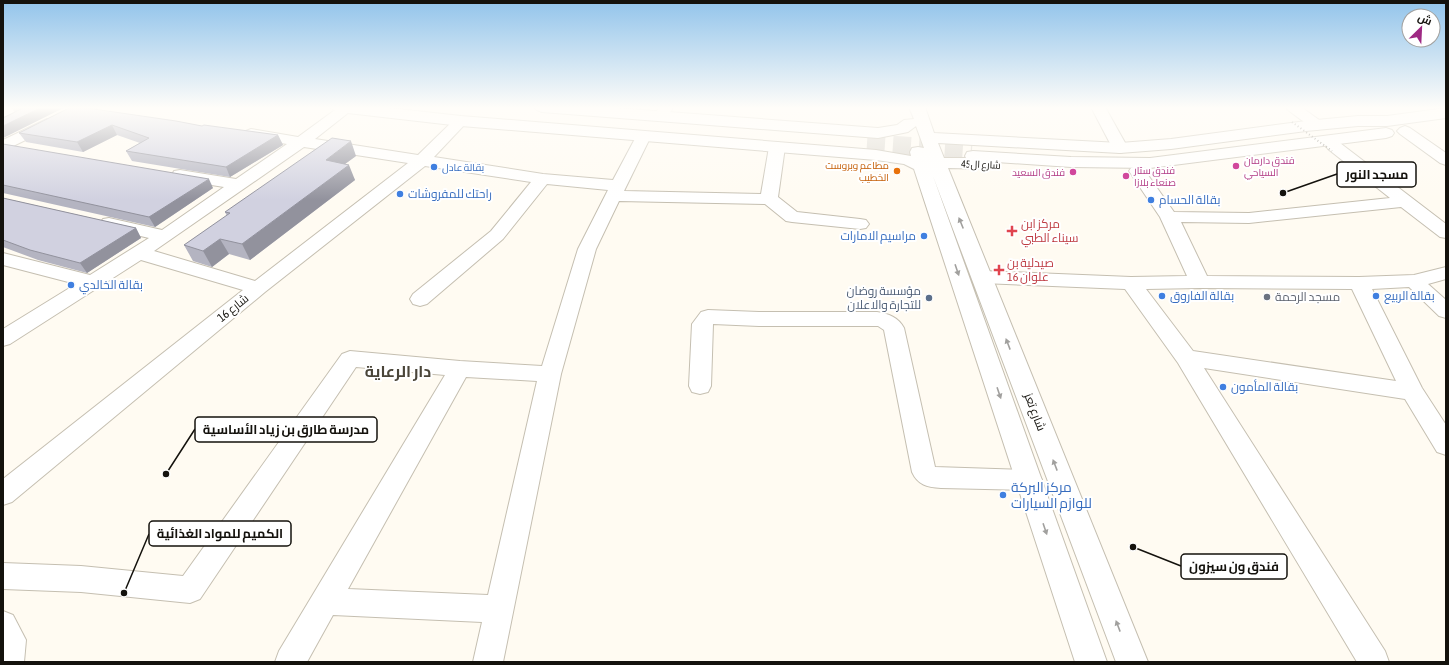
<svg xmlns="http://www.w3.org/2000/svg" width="1449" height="665" viewBox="0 0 1449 665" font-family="'Asap Condensed',Cairo,sans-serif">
	<rect width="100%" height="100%" fill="#fffbf2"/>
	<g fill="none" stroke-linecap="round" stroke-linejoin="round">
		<polyline stroke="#dcd8d0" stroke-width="18" stroke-dasharray="18 8" stroke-linecap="butt" points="867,143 972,150"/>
		<g stroke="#c5bfb1" stroke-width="2">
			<g id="minor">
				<polygon points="3,107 23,107 21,110 3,117"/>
				<path d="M339 107H352L353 109 315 139 418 155 456 118 461 117 466 118 468 121 434 157 543 174 613 180 638 133 643 131 648 133 651 136 624 191 761 194 769 147 771 144 777 142 783 144 785 147 778 197 797 212 860 219 866 220 869 224 866 228 860 229 792 222 786 221 765 204 619 201 596 249 561 374 503 662H473L482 622 333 615 307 662H275L279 651 445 375 356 367 200 599 190 603 81 592 3 589V563L81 566 183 576 342 354 350 351 460 361 542 366 578 249 608 190 547 184 503 239 427 304 420 306 413 304 410 299 413 294 491 231 531 182 425 166 265 292 12 502 3 505V479L243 290 141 260 10 344 3 346V329L76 284 3 265V253L90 275 149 238 103 227 100 223 103 219 109 218 162 230 224 187 174 179 172 175 174 171 180 170 236 179 287 144 246 137 243 134 246 131 251 129 298 137ZM304 147 408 163 255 281 154 251ZM466 377 537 381 488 595 348 589Z"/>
				<polygon points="659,107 673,107 666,120 661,121 656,120 654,117"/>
				<polygon points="1091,107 1105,107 1128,148 1126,151 1120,153 1114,151"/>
				<polygon points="1284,107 1301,107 1322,122 1325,125 1322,128 1317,130 1312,128"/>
				<polygon points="47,119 52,121 55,124 52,127 3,151 3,140"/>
				<polygon points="1405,126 1410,128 1446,153 1446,165 1440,163 1400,134 1397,131 1400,128"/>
				<path d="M1334 141 1340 143 1446 224V238L1440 237 1401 207 1249 223 1181 222 1207 276 1359 277 1414 275 1446 267V279L1428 284 1446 300V318L1439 316 1409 287 1372 289 1422 388 1446 425V455L1437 452 1405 399 1204 368 1385 651 1389 662H1357L1178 363 1125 289 982 283 975 281 972 277 975 273 982 271 1131 277 1187 276 1160 217 1129 171 1131 168 1137 166 1143 168 1174 212 1249 213 1390 198 1328 149 1326 146 1328 143ZM1200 288 1352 289 1396 381 1193 351 1146 289Z"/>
				<path d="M708 310 759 312H877C889 314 898 317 904 328L935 467 1029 470 1038 473 1042 480 1038 487 1029 490 941 488C927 487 918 485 912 472L884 330 878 326H759L713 324 711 386 708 392 700 394 692 392 689 386 692 324 701 312Z"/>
				<polygon points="3,611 13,615 26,640 24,662 3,662"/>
			</g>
		</g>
		<g stroke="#c5bfb1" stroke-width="2">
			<polygon id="major" points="331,107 380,107 461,116 876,150 911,156 910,152 912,148 918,147 924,148 916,126 908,132 878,138 542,112 537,110 534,107 603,107 878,128 897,125 904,120 914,119 909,107 925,107 934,133 1120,143 1171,139 1306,121 1358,116 1387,116 1446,108 1446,118 1387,126 1358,126 1306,131 1171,149 1120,153 938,143 944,158 966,158 965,156 967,152 973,151 1071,157 1150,158 1386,128 1392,130 1394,133 1392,136 1386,138 1150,168 1071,167 996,162 997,164 995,168 989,169 948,168 1148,662 1116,662 933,176 1107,662 1075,662 914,169 904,164 876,160 461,126 339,112 334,110"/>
		</g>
		<use href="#minor" fill="#fff" fill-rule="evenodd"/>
		<use href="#major" fill="#fff" fill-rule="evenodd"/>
		<polyline stroke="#8e8b83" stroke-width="2" stroke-dasharray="1 2.5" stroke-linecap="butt" points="1292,122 1332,151"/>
	</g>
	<g fill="#b4b4c1">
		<polygon points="11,107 65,107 3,138 15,113"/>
		<polygon points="71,107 202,126 278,135 283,145 230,177 132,161 126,151 140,143 117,135 83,152 26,142 19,133"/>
		<polygon points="3,144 213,188 155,227 3,193"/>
		<polygon points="356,156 345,164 355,180 250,260 229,254 212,267 193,261 184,245 227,216 225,212"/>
		<polygon points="3,198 136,228 141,238 87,273 38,260 3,247"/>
	</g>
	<g fill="#92929d">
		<polygon points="42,107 65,107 3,138 3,126"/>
		<polygon points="112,125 117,135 83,152 77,142"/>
		<polygon points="278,135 283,145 230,177 226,167"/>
		<polygon points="351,141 356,156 331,174 326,160"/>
		<polygon points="349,165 355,180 250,260 242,244"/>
		<polygon points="209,179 213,188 155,227 149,217"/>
		<polygon points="136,228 141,238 87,273 80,263"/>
		<polygon points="220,239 229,254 212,267 203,251"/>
	</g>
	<g fill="#d1d1e0" stroke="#92929d">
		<polygon points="18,107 42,107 3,126 3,118 23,108"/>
		<polygon points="71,107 80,107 176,121 202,126 204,125 278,135 226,167 126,151 149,138 112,125 77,142 19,133"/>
		<polygon points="332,138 351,141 326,160 349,165 242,244 220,239 203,251 184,245 230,213 225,212"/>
		<polygon points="3,144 209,179 149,217 3,185"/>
		<polygon points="3,198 136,228 80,263 30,250 3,240"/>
	</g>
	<defs><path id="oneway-solid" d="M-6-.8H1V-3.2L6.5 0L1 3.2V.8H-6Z"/></defs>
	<g fill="#a1a09e">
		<use href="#oneway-solid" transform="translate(961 223) rotate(-112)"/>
		<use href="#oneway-solid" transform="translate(957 270) rotate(71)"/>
		<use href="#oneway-solid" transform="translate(1008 344) rotate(-111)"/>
		<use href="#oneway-solid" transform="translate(999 393) rotate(71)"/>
		<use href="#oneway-solid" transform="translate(1055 465) rotate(-111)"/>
		<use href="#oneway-solid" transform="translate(1045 529) rotate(71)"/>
		<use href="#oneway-solid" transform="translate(1118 626) rotate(-111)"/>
	</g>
	<linearGradient id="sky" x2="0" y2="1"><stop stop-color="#92c4eb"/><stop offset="0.54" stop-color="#fffdf9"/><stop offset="1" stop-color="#fffdf9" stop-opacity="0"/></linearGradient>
	<rect width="1449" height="200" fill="url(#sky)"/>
	<g fill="#d1479c" stroke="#fff" stroke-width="1.5">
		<circle cx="1236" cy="166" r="4"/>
		<circle cx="1073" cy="172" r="4"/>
		<circle cx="1126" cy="176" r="4"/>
	</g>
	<g fill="#3f7fe0" stroke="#fff" stroke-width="1.5">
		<circle cx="434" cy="167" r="4"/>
		<circle cx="400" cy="194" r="4"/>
		<circle cx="1151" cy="200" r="4"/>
		<circle cx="924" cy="236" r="4"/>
		<circle cx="71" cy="285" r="4"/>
		<circle cx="1162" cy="296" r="4"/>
		<circle cx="1376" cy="296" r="4"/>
		<circle cx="1223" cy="387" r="4"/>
		<circle cx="1003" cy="495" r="4"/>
	</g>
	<circle fill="#e8710a" stroke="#fff" stroke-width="1.5" cx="897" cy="171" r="4"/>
	<g fill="#e0444e" stroke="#fff" stroke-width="1.5">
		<path d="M1010 225h4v4h4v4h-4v4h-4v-4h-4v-4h4z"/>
		<path d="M997 264h4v4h4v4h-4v4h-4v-4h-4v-4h4z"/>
	</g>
	<circle fill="#6b7280" stroke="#fff" stroke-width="1.5" cx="1267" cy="297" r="4"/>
	<circle fill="#5c6f8a" stroke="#fff" stroke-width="1.5" cx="929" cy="298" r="4"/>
	<g text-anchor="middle" stroke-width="4" stroke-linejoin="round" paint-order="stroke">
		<g font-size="10" fill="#b23c85" stroke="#fff" text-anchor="start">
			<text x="1244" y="164">فندق دارمان<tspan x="1244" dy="12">السياحي</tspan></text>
			<text x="1134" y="174">فندق ستار<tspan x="1134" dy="12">صنعاء بلازا</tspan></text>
			<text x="1065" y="176" text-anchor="end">فندق السعيد</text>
		</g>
		<g font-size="10" fill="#14120d" stroke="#fff">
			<text transform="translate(981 164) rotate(2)" y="4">شارع ال45</text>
		</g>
		<g font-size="10" fill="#c56008" stroke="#fff" text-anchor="end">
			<text x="889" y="169">مطاعم وبروست<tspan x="889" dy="12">الخطيب</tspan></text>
		</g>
		<g font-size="10" fill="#366cbe" stroke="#fff" text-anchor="start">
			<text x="442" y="171">بقالة عادل</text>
		</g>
		<g font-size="12" fill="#366cbe" stroke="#fff" text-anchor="start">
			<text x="408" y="198">راحتك للمفروشات</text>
			<text x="1159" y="204">بقالة الحسام</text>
			<text x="916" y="240" text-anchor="end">مراسيم الامارات</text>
			<text x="79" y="289">بقالة الخالدي</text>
			<text x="1170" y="300">بقالة الفاروق</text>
			<text x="1384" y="300">بقالة الربيع</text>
			<text x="1231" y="391">بقالة المأمون</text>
		</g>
		<g font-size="12" fill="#be3a42" stroke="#fff" text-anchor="start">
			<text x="1021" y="228">مركز ابن<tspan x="1021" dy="14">سيناء الطبي</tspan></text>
			<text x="1007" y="267">صيدلية بن<tspan x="1007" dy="14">علوان 16</tspan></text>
		</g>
		<g font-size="12" fill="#4e5e75" stroke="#fff" text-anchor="end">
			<text x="921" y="295">مؤسسة روضان<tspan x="921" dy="14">للتجارة والاعلان</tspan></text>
		</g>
		<g font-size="12" fill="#5b616d" stroke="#fff" text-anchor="start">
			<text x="1275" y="301">مسجد الرحمة</text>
		</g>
		<g font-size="12" fill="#14120d" stroke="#fff">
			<text transform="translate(233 308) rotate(-39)" y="4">شارع 16</text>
			<text transform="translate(1035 412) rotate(69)" y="4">شارع تعز</text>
		</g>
		<g font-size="14" fill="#366cbe" stroke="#fff" text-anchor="start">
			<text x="1011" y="492">مركز البركة<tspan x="1011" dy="16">للوازم السيارات</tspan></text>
		</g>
		<g font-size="16" font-weight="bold" fill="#4a4539" stroke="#fff">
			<text x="398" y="377">دار الرعاية</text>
		</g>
	</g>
	<path fill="none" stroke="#14120d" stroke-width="1.5" d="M1283 193L1337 174M166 474L195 429M124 593L149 534M1133 547L1181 566"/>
	<g fill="#14120d" stroke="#fff" stroke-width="1.5">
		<circle cx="1283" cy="193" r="4"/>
		<circle cx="166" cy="474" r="4"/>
		<circle cx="124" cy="593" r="4"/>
		<circle cx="1133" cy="547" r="4"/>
	</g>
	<g fill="#fff" stroke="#14120d" stroke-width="1.5">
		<rect x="1337" y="162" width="79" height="25" rx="4"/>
		<rect x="195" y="417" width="182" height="25" rx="4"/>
		<rect x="149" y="521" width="142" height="25" rx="4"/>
		<rect x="1181" y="554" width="106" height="25" rx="4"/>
	</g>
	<g font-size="13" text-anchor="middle" font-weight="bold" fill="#14120d">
		<text x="1377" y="179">مسجد النور</text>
		<text x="286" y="434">مدرسة طارق بن زياد الأساسية</text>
		<text x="220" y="538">الكميم للمواد الغذائية</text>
		<text x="1234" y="571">فندق ون سيزون</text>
	</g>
	<rect width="1449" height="665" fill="none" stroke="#14120d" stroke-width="8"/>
	<g transform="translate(1421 28) rotate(24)"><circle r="19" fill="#ffffff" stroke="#a1a09e"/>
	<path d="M0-3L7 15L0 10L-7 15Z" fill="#9e2983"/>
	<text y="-6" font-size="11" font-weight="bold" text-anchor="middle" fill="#14120d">ش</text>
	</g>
</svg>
